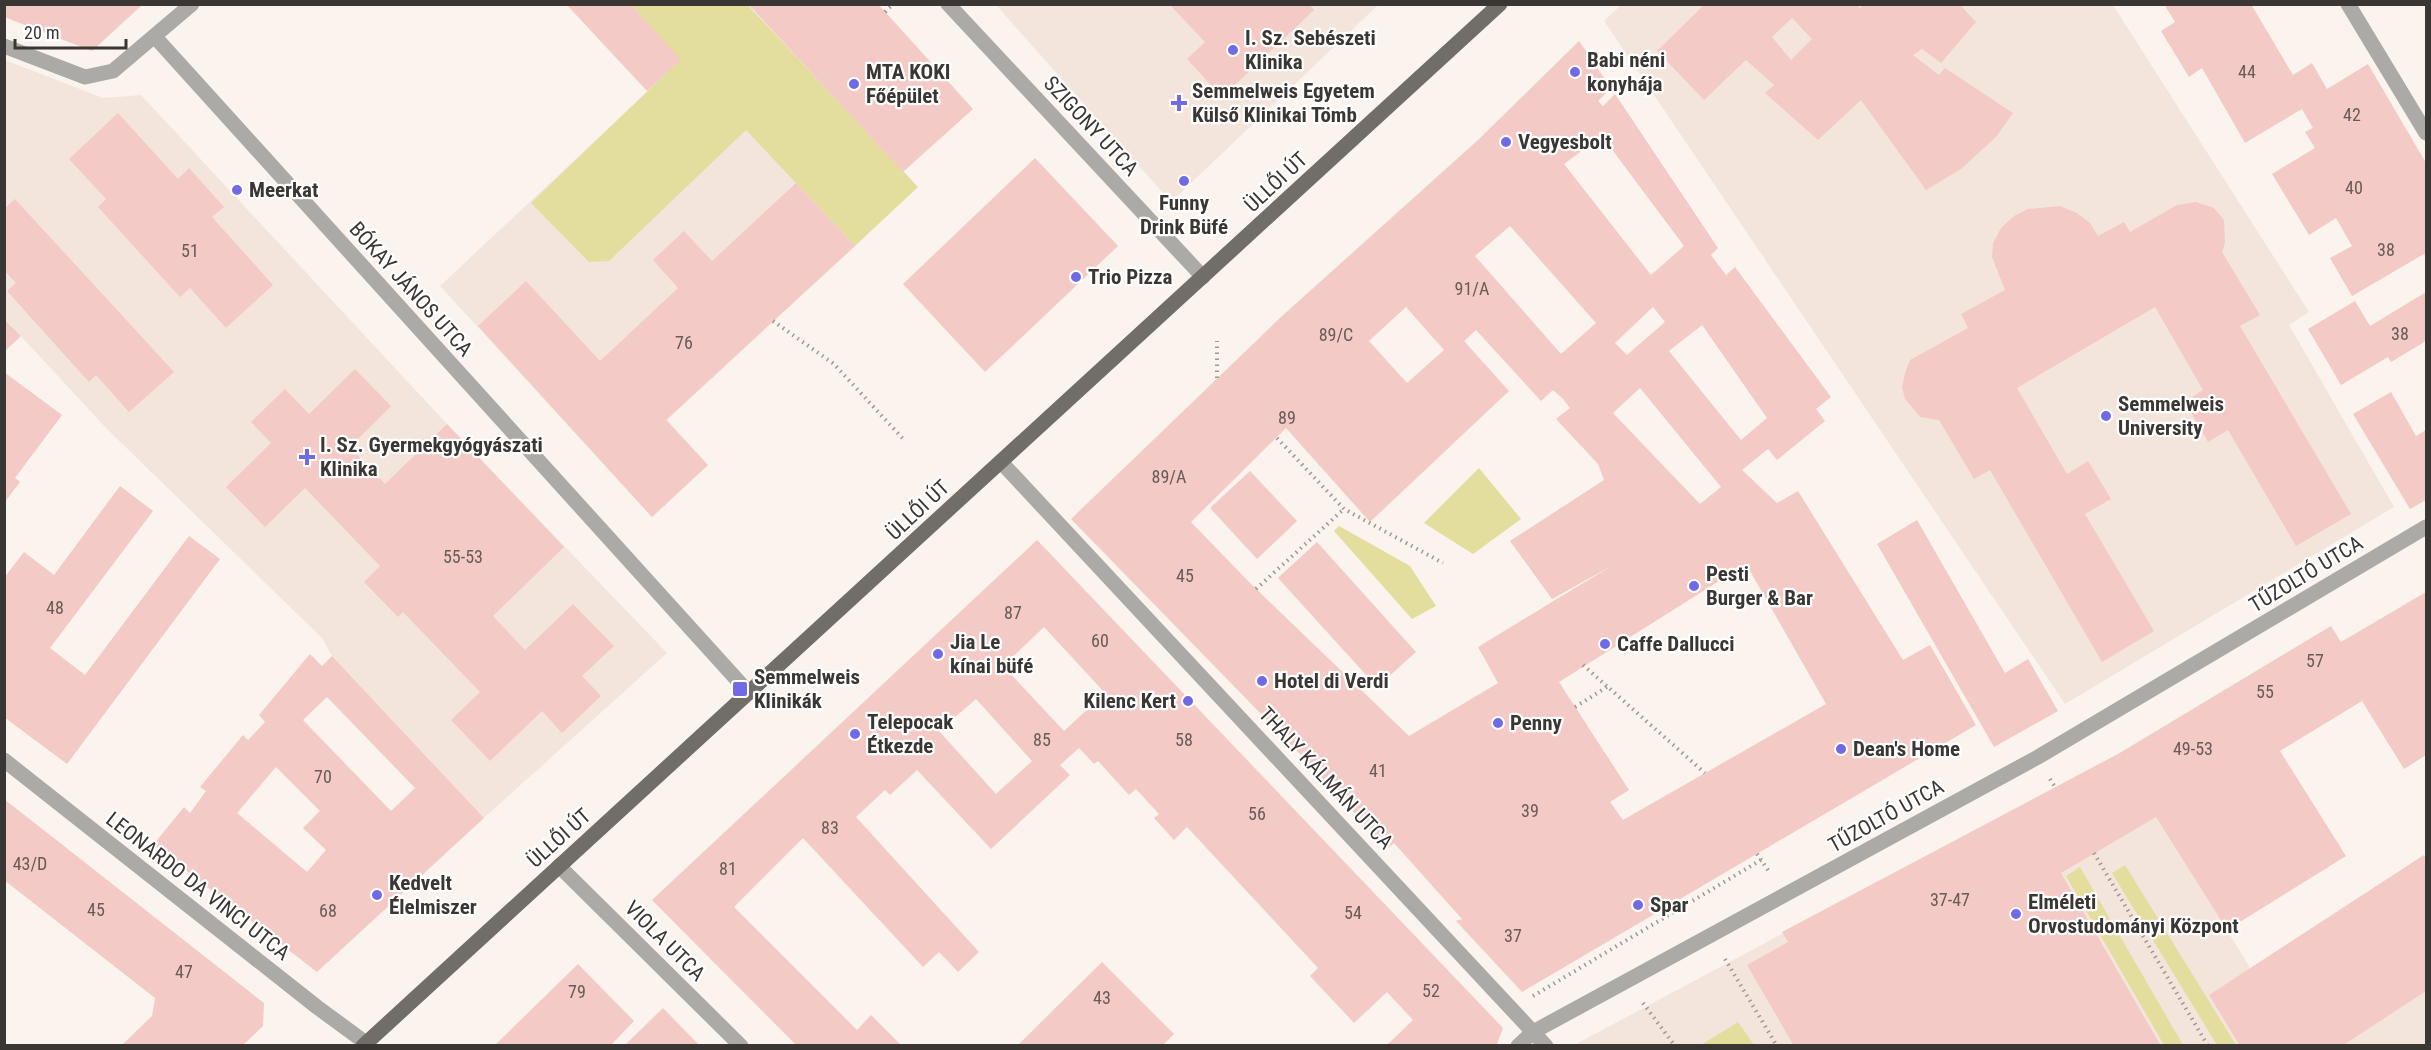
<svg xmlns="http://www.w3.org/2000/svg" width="2431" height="1050" viewBox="0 0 2431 1050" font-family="'Roboto Condensed',sans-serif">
	<rect width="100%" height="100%" fill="#fbf3ee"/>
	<g fill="#f4e5dc">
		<polygon points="1622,4 2113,5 2309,312 2289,325 2394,507 2065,704 1604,21"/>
		<polygon points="996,5 1378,5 1171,202"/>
		<polygon points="5,60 103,98 141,95 447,424 667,653 484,818 332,656 322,638 107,429 5,319"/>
		<polygon points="681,60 855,246 667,420 708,465 652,517 440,286"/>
		<polygon points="2118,754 2251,969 2424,855 2426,860 2426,1045 1580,1046 1578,1043"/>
	</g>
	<g fill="#e3de9d">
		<polygon points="630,4 748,5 918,187 855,246 746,130 609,261 589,262 531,203 680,60"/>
		<polygon points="1479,468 1521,519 1473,554 1424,523"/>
		<polygon points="1339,526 1410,566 1436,606 1412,619 1334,531"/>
		<polygon points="2125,865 2236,1045 2217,1045 2112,873"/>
		<polygon points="2080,867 2183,1045 2164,1045 2066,876"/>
		<polygon points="1738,1022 1754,1045 1701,1045"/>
	</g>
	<g fill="#f3cac5" fill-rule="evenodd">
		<polygon points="4,4 143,4 92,51 4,17"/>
		<polygon points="566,4 630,4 681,60 647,91"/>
		<polygon points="748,4 878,4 973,109 903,172"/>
		<polygon points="1169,4 1309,4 1314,10 1222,97 1187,59 1205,42"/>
		<path d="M1705 4H1857L1860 8 1864 4H1959L1976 22 1941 63 1922 49 1913 55 1939 75 1945 68 2013 113 1996 137 1961 169 1926 190 1861 100 1818 140 1765 93 1774 85 1746 60 1704 100 1657 51ZM1792 18 1812 39 1791 60 1772 37Z"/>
		<polygon points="2164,4 2251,4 2293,75 2312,63 2327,89 2368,64 2426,163 2426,258 2424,254 2352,296 2330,258 2352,246 2336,218 2309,235 2272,174 2315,148 2305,132 2313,128 2302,109 2245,143 2202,68 2189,77 2161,31 2175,22"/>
		<path d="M1579 41 1611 88 1598 101 1603 106 1615 94 1718 248 1711 255 1726 275 1735 267 1831 397 1816 409 1825 421 1777 460 1768 449 1742 470 1777 503 1798 491 1903 660 1930 645 1976 725 1522 992 1456 921 1462 919 1394 843 1387 849 1301 755 1071 519 1281 317 1478 140ZM1602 136 1684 246 1651 275 1564 164ZM1510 226 1596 323 1561 354 1475 256ZM1406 307 1444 350 1407 383 1369 341ZM1653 307 1665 322 1627 355 1615 343ZM1702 325 1767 418 1741 440 1669 351ZM1476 330 1541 401 1553 390 1563 399 1570 408 1556 419 1598 464 1604 480 1510 541 1552 599 1613 565 1478 647 1498 683 1409 736 1251 584 1191 522 1286 428 1370 522 1509 391 1464 341ZM1640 388 1721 487 1700 504 1613 413ZM1746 564 1826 704 1623 820 1610 802 1629 790 1559 682Z"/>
		<polygon points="118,113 178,179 189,168 224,207 212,217 273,285 226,328 190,288 180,297 98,207 106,199 69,159"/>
		<polygon points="1035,158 1118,246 985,372 903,284"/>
		<polygon points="796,183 855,246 666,420 708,465 652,517 478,326 526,281 600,361 678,288 653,260 684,231 712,261"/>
		<polygon points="15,199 174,372 129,412 96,375 89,382 7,291 16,283 4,270 4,209"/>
		<polygon points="2196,202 2214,208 2224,220 2225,243 2222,252 2260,315 2240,326 2351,514 2296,546 2228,430 2208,442 2185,402 2203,390 2155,307 2017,388 2067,474 2088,461 2111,499 2085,514 2154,631 2102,662 1990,470 1974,479 1939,420 1920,417 1905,399 1902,387 1905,373 1910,360 1968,328 1961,314 2005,290 1992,257 1993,243 2001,228 2014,216 2028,209 2060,206 2077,213 2090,223 2098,236 2124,222 2130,232 2177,205"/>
		<polygon points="2426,292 2426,341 2391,362 2388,357 2341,385 2308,329 2355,301 2370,326"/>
		<polygon points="4,319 21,336 4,352"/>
		<polygon points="355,369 391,406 350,447 385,484 447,424 564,547 493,616 525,650 573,604 614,646 582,676 601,696 562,733 542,711 490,761 451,720 480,692 403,612 398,617 364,582 380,566 305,488 265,527 226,487 271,443 251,422 285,389 309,414"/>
		<polygon points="4,372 62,415 15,478 20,482 4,503"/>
		<polygon points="2391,392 2416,436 2426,430 2426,500 2410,509 2353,414"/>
		<polygon points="1250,471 1297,521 1257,559 1210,508"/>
		<polygon points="120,486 153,511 50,648 85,675 189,536 220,559 67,764 4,717 4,578 24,552 54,575"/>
		<polygon points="1917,520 2005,673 2028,659 2058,711 1994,747 1877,544"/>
		<path d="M1037 540 1503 1028 1497 1044 1386 1046 1413 1020 1387 992 1354 1023 1310 976 1318 968 1187 827 1174 840 1154 818 1159 814 1136 789 1129 795 1098 761 1094 764 1079 748 1060 765 1070 775 991 849 917 770 890 795 885 790 856 817 979 952 958 972 939 952 923 967 803 838 734 907 857 1030 871 1015 902 1046H797L652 900ZM1044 627 1105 693 1064 731 1003 666ZM976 699 1032 761 996 794 939 731Z"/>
		<polygon points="1317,542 1416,652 1377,687 1278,578"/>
		<polygon points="2426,592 2426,755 2404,769 2362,701 2280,751 2346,856 2227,930 2156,817 2061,873 2161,1046 1794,1046 1747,965 1788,942 1782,932 2118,754 2331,626 2341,642"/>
		<path d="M310 654 322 666 332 656 484 818 317 972 153 845 184 807 190 813 206 791 200 787 243 735 248 740 265 722 259 715ZM327 697 415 788 391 811 303 720ZM276 767 320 811 303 828 326 850 307 872 237 813Z"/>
		<polygon points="4,799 264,1003 263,1026 242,1046 121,1046 152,1016 155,998 4,880"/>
		<polygon points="2424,855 2426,860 2426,991 2342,1046 2240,1046 2209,995"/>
		<polygon points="1102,962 1174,1034 1162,1046 1017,1046"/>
		<polygon points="578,964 634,1021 610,1046 494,1046"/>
		<polygon points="663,1008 700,1046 624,1046"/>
	</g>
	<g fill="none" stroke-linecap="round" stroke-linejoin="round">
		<g stroke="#9e9995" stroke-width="4" stroke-dasharray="1.5 4.5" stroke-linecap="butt">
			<polyline points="885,12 893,4"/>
			<polyline points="773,321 834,364 905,441"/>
			<polyline points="1217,378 1217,341"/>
			<polyline points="1277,438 1344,509 1443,563"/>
			<polyline points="1256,589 1344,509"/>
			<polyline points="1583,665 1705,773"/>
			<polyline points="1575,707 1607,687"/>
			<polyline points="2050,779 2055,787"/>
			<polyline points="2094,853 2208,1046"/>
			<polyline points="1757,854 1770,873"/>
			<polyline points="1725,959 1777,1046"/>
			<polyline points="1533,996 1761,860"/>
			<polyline points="1643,1003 1675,1046"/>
		</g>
		<g stroke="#acaaa7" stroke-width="15">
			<polyline points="948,4 1203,277"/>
			<polyline points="2348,4 2426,133"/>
			<polyline points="156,38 749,693"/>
			<polyline points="4,46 85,77 113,71 192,4"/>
			<polyline points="1001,462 1546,1046"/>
			<polyline points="4,760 317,1007 366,1043"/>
			<polyline points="559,866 741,1046"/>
			<polyline points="1518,1046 1533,1032 2038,757 2426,527"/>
		</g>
		<polyline stroke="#716d68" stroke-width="15" points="363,1046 1500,4"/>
	</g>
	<g fill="#716ae5" stroke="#fff" stroke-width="2">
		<circle cx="1233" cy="50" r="6"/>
		<circle cx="1575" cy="72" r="6"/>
		<circle cx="854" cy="84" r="6"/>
		<path d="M1176 94h6v6h6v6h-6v6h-6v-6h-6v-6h6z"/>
		<circle cx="1506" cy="142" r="6"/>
		<circle cx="1184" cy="181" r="6"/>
		<circle cx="237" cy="190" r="6"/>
		<circle cx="1076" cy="277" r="6"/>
		<circle cx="2106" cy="416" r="6"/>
		<path d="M304 448h6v6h6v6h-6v6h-6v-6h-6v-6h6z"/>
		<circle cx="1694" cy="586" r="6"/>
		<circle cx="1605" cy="644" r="6"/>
		<circle cx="938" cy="654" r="6"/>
		<circle cx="1262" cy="681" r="6"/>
		<rect x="732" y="681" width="16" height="16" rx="3"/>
		<circle cx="1188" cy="701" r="6"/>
		<circle cx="1498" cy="723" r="6"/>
		<circle cx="855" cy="734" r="6"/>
		<circle cx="1841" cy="749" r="6"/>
		<circle cx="377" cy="895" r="6"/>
		<circle cx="1638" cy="905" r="6"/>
		<circle cx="2016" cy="914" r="6"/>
	</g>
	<g text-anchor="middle" stroke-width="4.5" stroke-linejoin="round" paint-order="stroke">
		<g font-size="18" fill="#685b58">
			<text x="2247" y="78">44</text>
			<text x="2352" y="121">42</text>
			<text x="2354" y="194">40</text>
			<text x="2386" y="256">38</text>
			<text x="190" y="257">51</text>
			<text x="1472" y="295">91/A</text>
			<text x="2400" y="340">38</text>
			<text x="1336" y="341">89/C</text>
			<text x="684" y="349">76</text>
			<text x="1287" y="424">89</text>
			<text x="1169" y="483">89/A</text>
			<text x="463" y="563">55-53</text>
			<text x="1185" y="582">45</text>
			<text x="55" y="614">48</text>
			<text x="1013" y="619">87</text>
			<text x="1100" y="647">60</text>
			<text x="2315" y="667">57</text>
			<text x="2265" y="698">55</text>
			<text x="1042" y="746">85</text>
			<text x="1184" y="746">58</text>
			<text x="2193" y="755">49-53</text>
			<text x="1378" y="777">41</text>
			<text x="323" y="783">70</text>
			<text x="1530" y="817">39</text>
			<text x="1257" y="820">56</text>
			<text x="830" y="834">83</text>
			<text x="30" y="870">43/D</text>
			<text x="728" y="875">81</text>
			<text x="1950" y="906">37-47</text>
			<text x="96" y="916">45</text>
			<text x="328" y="917">68</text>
			<text x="1353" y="919">54</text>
			<text x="1513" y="942">37</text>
			<text x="184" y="978">47</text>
			<text x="1431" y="997">52</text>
			<text x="577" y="998">79</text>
			<text x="1102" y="1004">43</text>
		</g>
		<g font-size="21" font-weight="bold" fill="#393634" stroke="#fff" text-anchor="start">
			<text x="1245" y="45">I. Sz. Sebészeti<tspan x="1245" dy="24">Klinika</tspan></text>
			<text x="1587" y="67">Babi néni<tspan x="1587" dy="24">konyhája</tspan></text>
			<text x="866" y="79">MTA KOKI<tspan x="866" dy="24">Főépület</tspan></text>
			<text x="1192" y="98">Semmelweis Egyetem<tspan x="1192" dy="24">Külső Klinikai Tömb</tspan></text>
			<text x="1518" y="149">Vegyesbolt</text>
			<text x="249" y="197">Meerkat</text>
			<text x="1184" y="210" text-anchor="middle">Funny<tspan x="1184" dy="24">Drink Büfé</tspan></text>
			<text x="1088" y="284">Trio Pizza</text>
			<text x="2118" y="411">Semmelweis<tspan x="2118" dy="24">University</tspan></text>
			<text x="320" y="452">I. Sz. Gyermekgyógyászati<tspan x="320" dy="24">Klinika</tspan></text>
			<text x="1706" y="581">Pesti<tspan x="1706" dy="24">Burger &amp; Bar</tspan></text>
			<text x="950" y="649">Jia Le<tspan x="950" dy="24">kínai büfé</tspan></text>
			<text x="1617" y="651">Caffe Dallucci</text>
			<text x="754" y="684">Semmelweis<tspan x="754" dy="24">Klinikák</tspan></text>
			<text x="1274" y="688">Hotel di Verdi</text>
			<text x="1176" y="708" text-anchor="end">Kilenc Kert</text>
			<text x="867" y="729">Telepocak<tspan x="867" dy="24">Étkezde</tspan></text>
			<text x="1510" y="730">Penny</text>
			<text x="1853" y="756">Dean's Home</text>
			<text x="389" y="890">Kedvelt<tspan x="389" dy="24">Élelmiszer</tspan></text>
			<text x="2028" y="909">Elméleti<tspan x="2028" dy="24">Orvostudományi Központ</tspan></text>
			<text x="1650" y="912">Spar</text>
		</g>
		<g font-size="21" fill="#393634" stroke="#fff">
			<text transform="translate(1091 126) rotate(47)" y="7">SZIGONY UTCA</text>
			<text transform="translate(1276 182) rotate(-43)" y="7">ÜLLŐI ÚT</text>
			<text transform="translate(411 289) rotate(48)" y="7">BÓKAY JÁNOS UTCA</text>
			<text transform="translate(918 510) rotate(-43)" y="7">ÜLLŐI ÚT</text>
			<text transform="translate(2306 574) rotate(-31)" y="7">TŰZOLTÓ UTCA</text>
			<text transform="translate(1326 778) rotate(47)" y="7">THALY KÁLMÁN UTCA</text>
			<text transform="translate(1886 816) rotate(-29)" y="7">TŰZOLTÓ UTCA</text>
			<text transform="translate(559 838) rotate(-42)" y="7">ÜLLŐI ÚT</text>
			<text transform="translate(198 886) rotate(38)" y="7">LEONARDO DA VINCI UTCA</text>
			<text transform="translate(665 941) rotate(45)" y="7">VIOLA UTCA</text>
		</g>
	</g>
	<rect width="2431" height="1050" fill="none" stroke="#393634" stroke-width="12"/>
	<path d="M15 39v9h111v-9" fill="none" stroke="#393634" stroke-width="3"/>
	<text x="24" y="39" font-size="18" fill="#393634" stroke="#ffffff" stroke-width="4.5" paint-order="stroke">20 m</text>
</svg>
